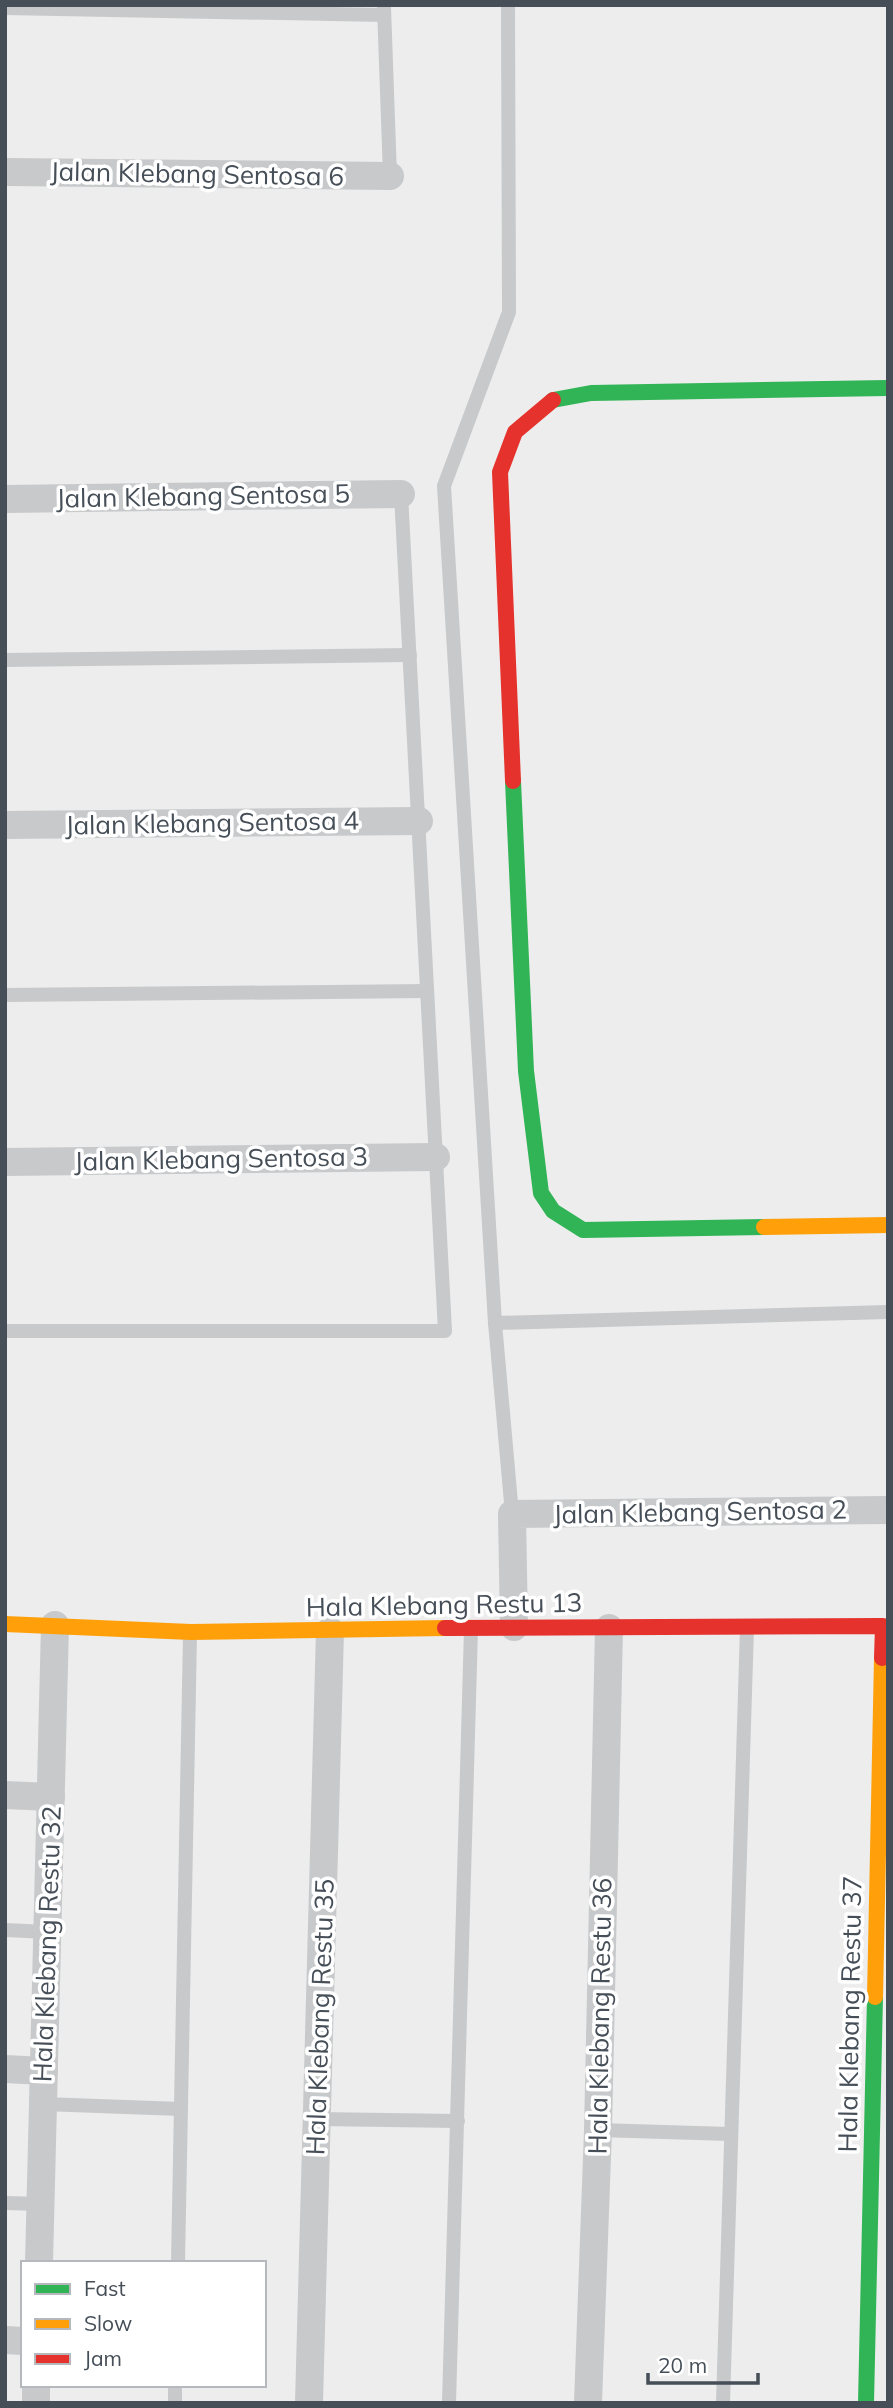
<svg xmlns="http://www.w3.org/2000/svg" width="893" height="2408" viewBox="0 0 893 2408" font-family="Mulish,sans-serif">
	<rect width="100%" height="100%" fill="#ededed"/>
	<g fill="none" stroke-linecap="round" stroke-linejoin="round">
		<g stroke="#c7c9cb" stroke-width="14">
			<polyline points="508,5 509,312 444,486 495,1323 512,1514"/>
			<polyline points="384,7 390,176"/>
			<polyline points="5,8 384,15"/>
			<polyline points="5,660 410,655"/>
			<polyline points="5,995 427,991"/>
			<polyline points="495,1323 888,1312"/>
			<polyline points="5,1331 445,1331 401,494"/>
			<polyline points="5,1930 48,1932"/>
			<polyline points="43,2104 181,2109"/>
			<polyline points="317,2119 458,2121"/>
			<polyline points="598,2130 730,2134"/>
			<polyline points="5,2203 41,2204"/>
			<polyline points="178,2263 190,1634"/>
			<polyline points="175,2403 175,2385"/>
			<polyline points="449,2403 471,1629"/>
			<polyline points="723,2403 747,1628"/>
		</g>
		<g stroke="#c7c9cb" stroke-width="28">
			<polyline points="5,172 390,176"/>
			<polyline points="5,499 401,494"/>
			<polyline points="5,825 419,821"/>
			<polyline points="5,1162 436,1157"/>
			<polyline points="514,1627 512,1514 888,1510"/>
			<polyline points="5,1795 51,1797"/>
			<polyline points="5,2069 44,2071"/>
			<polyline points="39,2263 55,1625"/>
			<polyline points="5,2340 23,2341"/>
			<polyline points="36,2403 36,2385"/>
			<polyline points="309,2403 330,1631"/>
			<polyline points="588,2403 598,2130 609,1628"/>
		</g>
		<g stroke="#30b455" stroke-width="16">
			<polyline points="553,400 591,393 888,388"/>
			<polyline points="513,781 526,1071 541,1193 553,1211 583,1230 764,1227"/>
			<polyline points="866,2403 875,1997"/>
		</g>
		<g stroke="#ff9f0a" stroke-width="16">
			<polyline points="764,1227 888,1225"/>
			<polyline points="5,1624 191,1632 445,1628"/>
			<polyline points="875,1997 882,1658"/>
		</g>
		<g stroke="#e5322d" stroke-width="16">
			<polyline points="513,781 500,472 515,432 553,400"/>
			<polyline points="445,1628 883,1626 882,1658"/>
		</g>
	</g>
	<g text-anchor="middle" stroke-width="7" stroke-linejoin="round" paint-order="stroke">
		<g font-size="26" fill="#464e57" stroke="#fff">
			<text transform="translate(197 174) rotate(1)" y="9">Jalan Klebang Sentosa 6</text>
			<text transform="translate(203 496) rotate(-1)" y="9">Jalan Klebang Sentosa 5</text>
			<text transform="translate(212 823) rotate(-1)" y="9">Jalan Klebang Sentosa 4</text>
			<text transform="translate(221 1159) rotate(-1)" y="9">Jalan Klebang Sentosa 3</text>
			<text transform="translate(700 1512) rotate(-1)" y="9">Jalan Klebang Sentosa 2</text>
			<text transform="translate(444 1605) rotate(-1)" y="9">Hala Klebang Restu 13</text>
			<text transform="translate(47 1944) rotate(-88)" y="9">Hala Klebang Restu 32</text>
			<text transform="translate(850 2014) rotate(-89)" y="9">Hala Klebang Restu 37</text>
			<text transform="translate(600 2016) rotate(-89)" y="9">Hala Klebang Restu 36</text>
			<text transform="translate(320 2017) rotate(-88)" y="9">Hala Klebang Restu 35</text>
		</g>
	</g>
	<rect width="893" height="2408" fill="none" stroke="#464e57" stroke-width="14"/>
	<rect x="21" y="2261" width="245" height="126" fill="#ffffff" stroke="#b5b8bc" stroke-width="2"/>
	<rect x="35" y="2284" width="35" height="10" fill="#30b455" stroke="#b5b8bc" stroke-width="2"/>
	<text x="84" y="2296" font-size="21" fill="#464e57">Fast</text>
	<rect x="35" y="2319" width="35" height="10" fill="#ff9f0a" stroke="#b5b8bc" stroke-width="2"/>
	<text x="84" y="2331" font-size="21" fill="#464e57">Slow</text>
	<rect x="35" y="2354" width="35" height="10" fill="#e5322d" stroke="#b5b8bc" stroke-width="2"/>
	<text x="84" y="2366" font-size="21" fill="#464e57">Jam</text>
	<path d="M648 2373v10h110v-10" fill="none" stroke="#464e57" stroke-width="3.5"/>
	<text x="658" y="2373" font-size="21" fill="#464e57" stroke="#ffffff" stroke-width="5" paint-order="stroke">20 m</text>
</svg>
